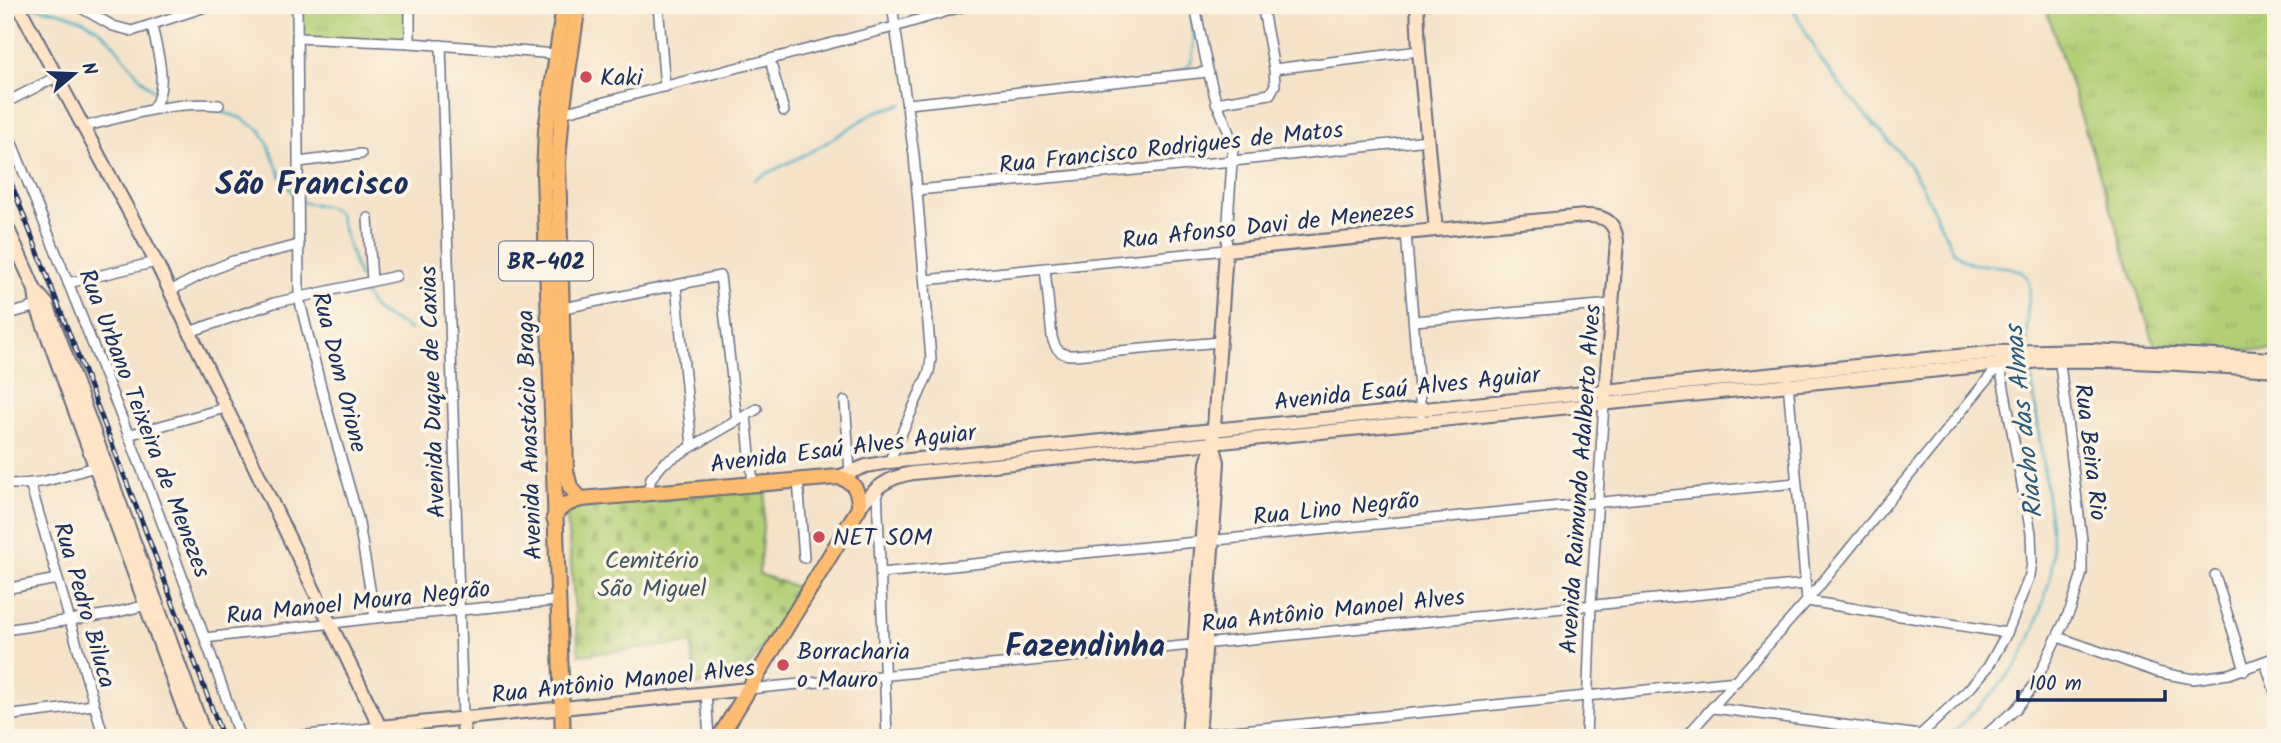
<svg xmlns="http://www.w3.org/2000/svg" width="2281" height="743" viewBox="0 0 2281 743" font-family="Kalam,sans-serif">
	<defs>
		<pattern id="cemetery-stones" width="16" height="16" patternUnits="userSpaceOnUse" patternTransform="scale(1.75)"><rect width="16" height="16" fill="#b2cf76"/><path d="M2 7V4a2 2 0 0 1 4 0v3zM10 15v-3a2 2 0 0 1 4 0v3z" fill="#98b268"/></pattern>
		<pattern id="park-tufts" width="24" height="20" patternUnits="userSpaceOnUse" patternTransform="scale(1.75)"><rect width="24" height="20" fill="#b2cf76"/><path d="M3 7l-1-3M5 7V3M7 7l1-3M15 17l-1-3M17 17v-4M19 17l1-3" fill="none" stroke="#98b268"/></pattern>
	</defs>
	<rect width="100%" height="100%" fill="#fcf5e5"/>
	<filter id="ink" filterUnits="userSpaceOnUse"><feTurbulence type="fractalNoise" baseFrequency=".0143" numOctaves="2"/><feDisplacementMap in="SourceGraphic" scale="14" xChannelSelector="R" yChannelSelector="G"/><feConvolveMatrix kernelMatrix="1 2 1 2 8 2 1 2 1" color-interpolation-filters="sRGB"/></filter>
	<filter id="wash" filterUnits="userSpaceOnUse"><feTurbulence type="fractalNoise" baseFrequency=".00686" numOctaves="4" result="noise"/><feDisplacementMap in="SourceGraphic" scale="28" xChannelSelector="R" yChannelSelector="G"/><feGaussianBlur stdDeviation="1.57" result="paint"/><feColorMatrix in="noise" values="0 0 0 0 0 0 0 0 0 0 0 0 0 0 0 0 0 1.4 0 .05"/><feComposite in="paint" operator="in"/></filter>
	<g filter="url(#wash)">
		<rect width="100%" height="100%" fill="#f5e2c7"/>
		<polygon fill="url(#cemetery-stones)" stroke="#667f6a" stroke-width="2" points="766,490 759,574 799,588 742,678 695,685 692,643 579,655 566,508"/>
		<g fill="url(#park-tufts)" stroke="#667f6a" stroke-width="2">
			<polygon points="297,5 410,5 410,43 297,38"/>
			<polygon points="2045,5 2276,5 2276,351 2155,346"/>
		</g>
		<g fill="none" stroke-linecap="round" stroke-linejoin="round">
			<g stroke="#43aec2" stroke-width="2.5">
				<polyline points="1791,5 1823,63 1846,93 1906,160 1922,186 1953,251 1963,260 1972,264 2007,267 2020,271 2027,277 2030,287 2027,315 2028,348"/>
				<path d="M25 6C55 10 89 16 110 40 125 57 136 76 153 90"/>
				<path d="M1173 72C1179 70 1186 69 1189 65 1198 54 1191 19 1190 5"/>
				<polyline points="219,111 241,118 260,130 267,142 282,179 296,197"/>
				<polyline points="754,180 818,148 875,112 902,104"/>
				<path d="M301 201C313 207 328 203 338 213L359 278"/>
				<path d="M364 292C377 322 389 313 410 330"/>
				<polyline points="1947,738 1992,694 2019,662 2035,628 2050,579 2053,555 2051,527 2030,365"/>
			</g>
		</g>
	</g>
	<g filter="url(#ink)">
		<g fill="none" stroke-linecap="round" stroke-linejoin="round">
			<g stroke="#676e83" stroke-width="12">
				<g id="street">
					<polyline points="76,5 113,26 132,31 211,5"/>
					<polyline points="297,5 299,298 321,387 358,518 375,618"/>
					<polyline points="410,5 410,43"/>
					<polyline points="658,5 665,87"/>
					<polyline points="1263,10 1274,69"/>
					<polyline points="297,38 410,43 556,54"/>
					<polyline points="441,45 463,719"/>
					<polyline points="770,60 784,111"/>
					<polyline points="5,103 56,77"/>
					<polyline points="1216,103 1270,94 1275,85 1274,69 1419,51"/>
					<polyline points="908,104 1208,72"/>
					<path d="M152 109C170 87 157 51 152 26"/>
					<polyline points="562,113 894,27 968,5"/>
					<path d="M5 126C87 329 169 531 240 738"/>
					<path d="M84 127C129 115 172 101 219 105"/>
					<polyline points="299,162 361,154"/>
					<polyline points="917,190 1233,161 1428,140"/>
					<polyline points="368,218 372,281"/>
					<polyline points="1406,233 1421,413"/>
					<path d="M1045 268 1052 337C1055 350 1061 356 1075 355L1220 342"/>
					<path d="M925 280 1226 250 1233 148C1230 129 1220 114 1215 97 1206 67 1201 36 1195 5"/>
					<polyline points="68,283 156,262"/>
					<polyline points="676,285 692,446"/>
					<polyline points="170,291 207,272 233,261 299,245"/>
					<polyline points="559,309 720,276 737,421"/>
					<polyline points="5,315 41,305"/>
					<polyline points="1414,321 1612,304"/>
					<polyline points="189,332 274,303 396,276"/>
					<polyline points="1788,382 1807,601 2007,633"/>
					<polyline points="845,401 850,472"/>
					<polyline points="746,415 753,484"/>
					<polyline points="128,435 225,408"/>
					<polyline points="889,462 929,372 931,359 914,155 892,5"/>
					<polyline points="798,480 804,558"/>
					<path d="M5 483C36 488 69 474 98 466"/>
					<polyline points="30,483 104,738"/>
					<polyline points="877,488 887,738"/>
					<polyline points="648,494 651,478 664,463 757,409"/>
					<polyline points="881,573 1796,483"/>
					<polyline points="2215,575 2245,670"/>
					<polyline points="5,589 57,579"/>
					<polyline points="5,630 110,614 151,604"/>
					<polyline points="2058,637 2157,672 2193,679 2229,674 2276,657"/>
					<polyline points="205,638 375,618 557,601"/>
					<polyline points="2265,662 2276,695"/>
					<polyline points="749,689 1806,584"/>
					<polyline points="706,693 709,738"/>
					<polyline points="1713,708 1920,735"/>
					<polyline points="5,716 94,705"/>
					<polyline points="163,738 196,734"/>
					<polyline points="281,738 380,727"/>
					<polyline points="1162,738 1737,681"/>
					<polyline points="1586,738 1591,605 1604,404"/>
					<polyline points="1685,738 1807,601 2000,364"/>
					<polyline points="1917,738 1970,688 1988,667 2007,633 2030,575 2032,562 2031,533 1999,361"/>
					<polyline points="1982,738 2016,709 2033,687 2071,608 2082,573 2082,540 2059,356"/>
				</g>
			</g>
			<g stroke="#676e83" stroke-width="16">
				<g id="secondary">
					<polyline points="18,5 156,262 380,727 747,689"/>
					<polyline points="1417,5 1419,51 1436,230"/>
					<polyline points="5,222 35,290 37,307 194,738"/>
					<polyline points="35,290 47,304 206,738"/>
					<polyline points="838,477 866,466 889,462 1998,352 2091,350 2276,359"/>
					<path d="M859 508C874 488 888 477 913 473L2000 364C2092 356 2184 365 2276 370"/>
					<polyline points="463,719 464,738"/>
					<path d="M1188 738 1207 463 1213 443 1226 250 1585 216C1604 215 1615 221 1617 241L1605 396"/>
					<polyline points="1199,738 1218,462 1214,447"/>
				</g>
			</g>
			<g stroke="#676e83" stroke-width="18">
				<g id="primary">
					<polyline points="578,5 562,113 558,162 566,471 570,487 581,499"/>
					<path d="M554 518C558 506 569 503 581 499L838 477C855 481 859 492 859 508L719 738"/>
					<polyline points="563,738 544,175 546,129 564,5"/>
				</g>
			</g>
			<use href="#street" stroke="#fff" stroke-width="9"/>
			<use href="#secondary" stroke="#ffe4c6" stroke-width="12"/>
			<use href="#primary" stroke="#febc70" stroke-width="14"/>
			<g stroke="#1b2f5e" stroke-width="5">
				<polyline id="rail" points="5,167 161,571 223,738"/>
			</g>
			<use href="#rail" stroke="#fcf5e5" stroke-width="2.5" stroke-dasharray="8" stroke-linecap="butt"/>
		</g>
	</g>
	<g fill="#d1495b" stroke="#fcf5e5" stroke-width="2.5">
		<circle cx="586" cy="77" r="7"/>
		<circle cx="819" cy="537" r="7"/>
		<circle cx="783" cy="665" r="7"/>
	</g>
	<g text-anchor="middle" stroke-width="7" stroke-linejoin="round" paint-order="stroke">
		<rect fill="#fcf5e5" stroke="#5e6a86" stroke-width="2" x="499" y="241.5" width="94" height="39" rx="5"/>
		<g font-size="23" font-weight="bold" fill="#1b2f5e">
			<text x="546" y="269">BR-402</text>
		</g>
		<g font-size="24" fill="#1b2f5e" stroke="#fcf5e5" text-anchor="start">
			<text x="600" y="85">Kaki</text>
			<text x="833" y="545">NET SOM</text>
			<text x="797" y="659">Borracharia<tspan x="797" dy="28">o Mauro</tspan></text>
		</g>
		<g font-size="24" fill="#1b2f5e" stroke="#fcf5e5">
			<text transform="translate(1171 147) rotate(-6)" y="8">Rua Francisco Rodrigues de Matos</text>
			<text transform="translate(1268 225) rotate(-6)" y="8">Rua Afonso Davi de Menezes</text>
			<text transform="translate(340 372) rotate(76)" y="8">Rua Dom Orione</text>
			<text transform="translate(1407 388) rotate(-6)" y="8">Avenida Esaú Alves Aguiar</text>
			<text transform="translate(432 392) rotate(-92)" y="8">Avenida Duque de Caxias</text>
			<text transform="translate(145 423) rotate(69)" y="8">Rua Urbano Teixeira de Menezes</text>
			<text transform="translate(529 435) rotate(-92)" y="8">Avenida Anastácio Braga</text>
			<text transform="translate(843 448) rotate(-7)" y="8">Avenida Esaú Alves Aguiar</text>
			<text transform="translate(2091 452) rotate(83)" y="8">Rua Beira Rio</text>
			<text transform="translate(1580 479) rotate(-86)" y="8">Avenida Raimundo Adalberto Alves</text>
			<text transform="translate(1336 508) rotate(-6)" y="8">Rua Lino Negrão</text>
			<text transform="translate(358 602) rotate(-6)" y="8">Rua Manoel Moura Negrão</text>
			<text transform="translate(85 605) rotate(74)" y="8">Rua Pedro Biluca</text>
			<text transform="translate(1333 610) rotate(-6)" y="8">Rua Antônio Manoel Alves</text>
			<text transform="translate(623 681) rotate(-6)" y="8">Rua Antônio Manoel Alves</text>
		</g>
		<g font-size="24" fill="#415764" stroke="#fcf5e5">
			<text x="652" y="568">Cemitério<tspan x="652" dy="28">São Miguel</tspan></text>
		</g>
		<g font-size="26" font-style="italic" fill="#295b81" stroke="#fcf5e5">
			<text transform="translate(2023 422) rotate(-96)" y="9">Riacho das Almas</text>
		</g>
		<g font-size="32" font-weight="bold" fill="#1b2f5e" stroke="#fcf5e5">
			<text x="312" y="194">São Francisco</text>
			<text x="1085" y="656">Fazendinha</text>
		</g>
	</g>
	<rect width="2281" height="743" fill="none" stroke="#fcf5e5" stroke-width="28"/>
	<g transform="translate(74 74) rotate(71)" stroke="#fcf5e5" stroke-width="5" paint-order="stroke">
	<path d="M0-5L12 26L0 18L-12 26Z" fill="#1b2f5e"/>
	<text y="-10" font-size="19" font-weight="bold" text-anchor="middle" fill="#1b2f5e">N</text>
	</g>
	<path d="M2018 690v10h147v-10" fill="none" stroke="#1b2f5e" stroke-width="3.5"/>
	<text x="2029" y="690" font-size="21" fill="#1b2f5e" stroke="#fcf5e5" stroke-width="5" paint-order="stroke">100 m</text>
</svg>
